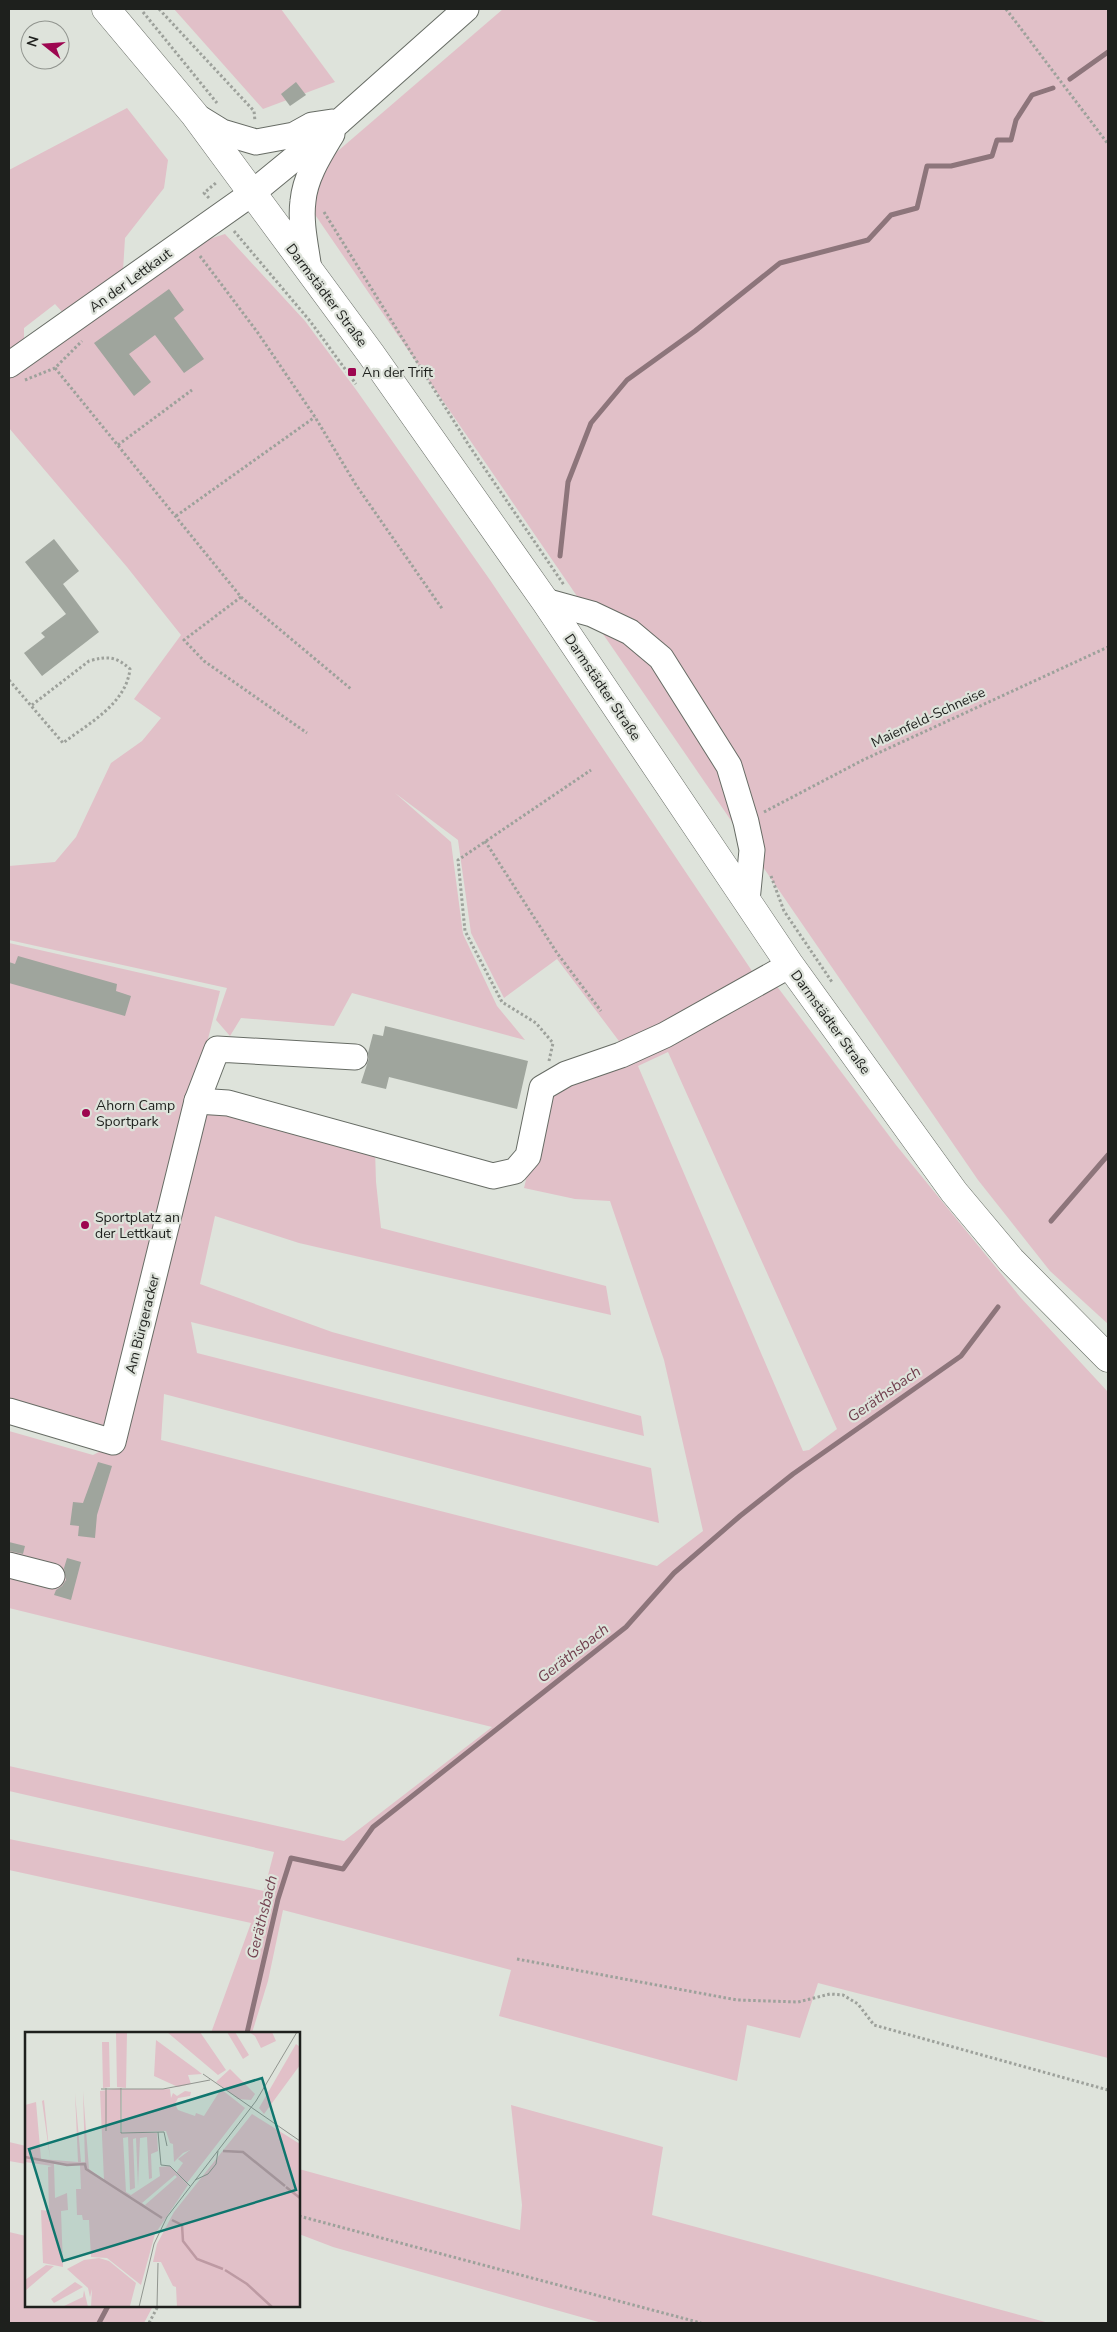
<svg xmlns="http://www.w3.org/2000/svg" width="1117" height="2332" viewBox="0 0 1117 2332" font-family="'Nunito Sans',sans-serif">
	<rect width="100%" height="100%" fill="#dee3db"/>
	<g fill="#e1c0c8" fill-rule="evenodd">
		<polygon points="174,9 281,9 335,82 263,109"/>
		<polygon points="503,9 1108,9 1108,1324 1050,1271 978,1180 296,187"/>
		<polygon points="127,108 168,160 164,188 125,238 123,271 64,314 55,304 24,328 24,342 9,353 9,170"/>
		<polygon points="225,234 305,321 357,391 490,580 756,977 625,1049 557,959 504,998 471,933 458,840 395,793 451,842 463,934 497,1006 525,1040 352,993 334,1026 241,1018 230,1036 216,1020 227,988 9,940 9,866 55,862 76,837 111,763 142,741 161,718 134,699 181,635 127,567 9,428 9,375 203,241"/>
		<polygon points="9,943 220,991 109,1436 9,1405"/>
		<path d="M773 981 896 1145 1021 1298 1108 1392V2058L818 1983 800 2038 747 2025 737 2081 499 2016 511 1970 283 1910 268 1981 252 2033H211L251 1923 9 1870V1839L264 1891 274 1852 9 1791V1766L344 1841 492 1727 9 1608V1431L93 1455 109 1447 204 1112 221 1110 375 1150 376 1182 381 1228 606 1286 611 1315 299 1243 215 1216 200 1284 332 1332 641 1416 644 1436 191 1322 197 1353 651 1468 659 1523 164 1394 161 1440 657 1566 703 1531 664 1360 610 1201 575 1199 524 1188 548 1089ZM668 1052 837 1429 809 1450 803 1451 638 1066Z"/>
		<polygon points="511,2105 663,2147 652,2215 1049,2323 602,2323 333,2247 299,2234 299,2169 520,2230 522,2205"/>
		<polygon points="9,2142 26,2146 26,2164 9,2161"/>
		<polygon points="9,2232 26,2236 26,2306 153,2306 144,2323 9,2323"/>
	</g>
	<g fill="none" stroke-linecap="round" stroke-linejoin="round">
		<g stroke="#8d757b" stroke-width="5">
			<polyline points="1070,79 1108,52"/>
			<polyline points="560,556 568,482 591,423 627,380 695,331 780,263 868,240 891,215 917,208 927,166 951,166 992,156 997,140 1011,140 1016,120 1032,95 1053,88"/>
			<polyline points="1051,1221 1108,1155"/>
			<polyline points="247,2033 278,1899 291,1858 343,1869 373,1827 626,1627 674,1573 740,1516 793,1474 961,1356 998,1307"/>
			<polyline points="99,2323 108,2306"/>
		</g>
	</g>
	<g fill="#9fa59d">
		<polygon points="296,82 306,95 290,106 281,94"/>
		<polygon points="169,289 184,310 174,318 204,359 184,373 155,335 129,354 151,382 134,396 94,343"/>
		<polygon points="54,539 79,571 63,584 99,632 42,676 24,653 45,637 41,633 66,614 25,562"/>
		<polygon points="18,956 117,984 116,991 131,996 125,1016 9,983 9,962 15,964"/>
		<polygon points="385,1026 528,1061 517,1109 389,1077 386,1089 361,1083 369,1058 368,1053 373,1034 383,1036"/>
		<polygon points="98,1462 112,1466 97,1515 95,1538 78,1536 79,1526 70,1525 73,1502 83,1503"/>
		<polygon points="9,1542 25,1546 23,1554 9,1551"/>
		<polygon points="67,1558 81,1562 71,1600 54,1595 56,1590 62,1586 66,1580 64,1568"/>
	</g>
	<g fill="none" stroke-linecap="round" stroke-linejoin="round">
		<g stroke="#676c65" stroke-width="27">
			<g id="minor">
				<polyline points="196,116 222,132 256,142 294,135 312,125 332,122"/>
				<path d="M309 270C306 247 300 223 303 201 305 177 320 154 332 134"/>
				<polyline points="9,365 251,194 340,121 466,9"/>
				<polyline points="545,601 592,614 630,632 661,658 729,766 746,822 752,850 747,901"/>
				<polyline points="197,1101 228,1103 493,1176 515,1171 528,1156 542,1088 566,1074 621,1055 665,1035 790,965"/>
				<polyline points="9,1411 113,1442 197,1101 217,1049 355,1057"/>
				<polyline points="9,1565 52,1576"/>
			</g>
		</g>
		<g stroke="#676c65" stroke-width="29">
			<polyline id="major" points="106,9 194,114 371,354 545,601 790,965 954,1192 1011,1260 1108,1358"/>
		</g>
		<g stroke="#9da19b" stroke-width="3" stroke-dasharray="2.5 2.5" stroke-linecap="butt">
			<polyline points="159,9 254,111 255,121"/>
			<polyline points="1006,9 1108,144"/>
			<polyline points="143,12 217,103"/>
			<polyline points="209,198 204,193 217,182"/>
			<polyline points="324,212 468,444 564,585"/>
			<polyline points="234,231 310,321 356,384"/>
			<polyline points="200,256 258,333 315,417 356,485 443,610"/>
			<polyline points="55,368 241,597 351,689"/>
			<polyline points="25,380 55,368 82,341"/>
			<polyline points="118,445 192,390"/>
			<polyline points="176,516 315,417"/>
			<polyline points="241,597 184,640 204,661 307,733"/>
			<path d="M9 680 63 743C89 723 126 704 130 669 116 656 107 656 89 661L32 705"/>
			<polyline points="764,812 863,760 1108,647"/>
			<polyline points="485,841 557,953 601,1011"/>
			<polyline points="771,876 784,911 832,982"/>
			<polyline points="549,1061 553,1043 536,1023 502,1002 465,931 458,860 591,770"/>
			<polyline points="517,1959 737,2000 798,2002 830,1994 843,1995 858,2004 874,2025 1108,2090"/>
			<polyline points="299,2216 701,2323"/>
			<polyline points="149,2323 158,2306"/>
		</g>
		<use href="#minor" stroke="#fff" stroke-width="25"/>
		<use href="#major" stroke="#fff" stroke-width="28"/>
	</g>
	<g fill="#9d0650" stroke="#dee3db" stroke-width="2">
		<rect x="347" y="367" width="10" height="10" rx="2.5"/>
		<circle cx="86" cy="1113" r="5"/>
		<circle cx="85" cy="1225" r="5"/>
	</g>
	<g text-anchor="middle" stroke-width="4.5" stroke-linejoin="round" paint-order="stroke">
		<g font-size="14" fill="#1e201d" stroke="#dee3db">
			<text transform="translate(130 280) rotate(-36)" y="5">An der Lettkaut</text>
			<text transform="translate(327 295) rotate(53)" y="5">Darmstädter Straße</text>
			<text transform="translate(603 687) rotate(56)" y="5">Darmstädter Straße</text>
			<text transform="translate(928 717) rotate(-25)" y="5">Maienfeld-Schneise</text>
			<text transform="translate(831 1022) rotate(54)" y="5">Darmstädter Straße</text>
			<text transform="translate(142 1324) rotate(-76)" y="5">Am Bürgeracker</text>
		</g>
		<g font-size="14" fill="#1e201d" stroke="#dee3db" text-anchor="start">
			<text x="362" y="377">An der Trift</text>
			<text x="96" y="1110">Ahorn Camp<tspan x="96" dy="16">Sportpark</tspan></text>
			<text x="95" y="1222">Sportplatz an<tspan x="95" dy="16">der Lettkaut</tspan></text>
		</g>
		<g font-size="15" font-style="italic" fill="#72404f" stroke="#dee3db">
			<text transform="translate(884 1394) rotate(-35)" y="5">Geräthsbach</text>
			<text transform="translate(573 1653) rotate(-38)" y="5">Geräthsbach</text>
			<text transform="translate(262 1917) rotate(-76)" y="5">Geräthsbach</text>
		</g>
	</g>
	<g transform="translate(25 2032)">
		<rect width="275" height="275" fill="#dee3db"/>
		<path d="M91 0H102L101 56 92 55ZM142 0H175L201 38 193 43ZM202 0H210L224 23 218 27ZM224 0H247L251 9 236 16 230 4ZM131 8 172 38 177 42 163 43 166 52 153 55 129 44ZM77 10H84L85 55 78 56ZM271 12 275 15V33L239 82 234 76ZM205 37 230 62 226 68 213 67 191 50ZM96 56 95 100 132 101 133 119 126 122 127 146 124 147 122 105 115 106 113 154 111 106 108 107 110 156 105 158 103 105 98 106 101 160 106 163 135 144 134 135 145 134 163 153 130 202 116 253 82 226 66 225 64 188H58L57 183H52L51 157H56L55 133 29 132 30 166 42 161 43 178 36 179 38 235 18 231 16 178 24 179 23 135 27 134 0 130V73L11 70 16 127 53 130 50 61 56 130H60L58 59 64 137 79 148 75 59ZM150 143 152 145 120 173 117 171ZM97 57H145L146 66 148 61 152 64 160 59 166 60 165 64 153 66 150 72 153 78 170 84 171 81 179 84 196 57 220 76 162 151 151 141 158 131 153 127 165 118 158 121 149 130 148 112 145 111 141 99 97 101ZM19 68 25 126 17 69ZM227 82 275 112V275H152L151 255 148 254 136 230H128L132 212 149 180ZM74 226 84 229 111 251 105 274 107 275H66L67 257 65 265 63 256 42 237 59 228ZM21 233 29 234 0 259V248ZM50 250 58 255 29 271 26 267ZM59 258 63 275H37L58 265Z" fill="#e1c0c8" fill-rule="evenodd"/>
		<path fill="none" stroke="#bd9aa3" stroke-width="2.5" d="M198 119 218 120 260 154M0 125 42 133 60 132 61 137 137 186M261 155 275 166M147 188 157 193 158 209 172 227 198 237M200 238 222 252 247 275"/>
		<path fill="none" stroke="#91958f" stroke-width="1" d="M178 42 275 109M81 56V99M96 56V101L139 100 142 114M76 57H138L185 48M133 100 136 133 145 134 165 154M170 148 183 142 191 132 193 119M114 275 129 212 142 185 231 69 272 0M132 275 133 231"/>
		<path fill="#0f766e" fill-opacity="0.15" stroke="#0f766e" stroke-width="2.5" d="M237 46 271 158 38 229 4 117Z"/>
		<rect width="275" height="275" fill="none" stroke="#1e201d" stroke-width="2.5"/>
	</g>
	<rect width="1117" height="2332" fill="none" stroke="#1e201d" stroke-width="20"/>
	<g transform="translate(45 45) rotate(287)"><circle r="24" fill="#dee3db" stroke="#91958f"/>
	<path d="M0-4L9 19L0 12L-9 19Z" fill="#9d0650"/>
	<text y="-8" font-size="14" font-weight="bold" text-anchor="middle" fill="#1e201d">N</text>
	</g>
</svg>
